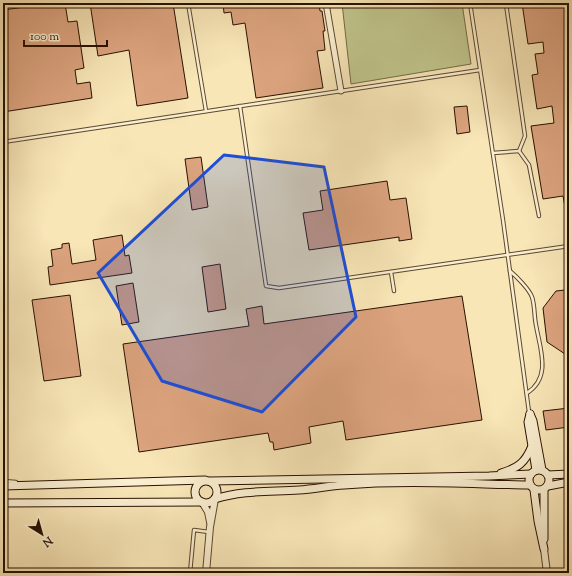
<svg xmlns="http://www.w3.org/2000/svg" width="572" height="576" viewBox="0 0 572 576" font-family="'Sorts Mill Goudy',serif">
	<rect width="100%" height="100%" fill="#f8e6b7"/>
	<filter id="stains"><feTurbulence type="fractalNoise" baseFrequency=".005" numOctaves="4"/><feColorMatrix values="0 0 0 0 .2 0 0 0 0 .09 0 0 0 0 .02 0 0 0 .5 -.17"/></filter>
	<radialGradient id="worn" r=".72"><stop offset=".6" stop-color="#630" stop-opacity="0"/><stop offset="1" stop-color="#630" stop-opacity=".3"/></radialGradient>
	<polygon fill="#c0c48c" stroke="#746a46" points="342,3 462,3 471,64 351,84"/>
	<g fill="#dca47f" stroke="#281100">
		<polygon points="54,3 65,3 68,22 77,21 84,68 75,70 77,84 90,82 92,98 3,112 3,10"/>
		<polygon points="90,3 173,3 188,98 137,106 129,50 98,56"/>
		<polygon points="223,3 319,3 320,11 322,11 325,31 323,31 325,50 317,51 323,88 256,98 245,23 233,25 231,12 224,13"/>
		<polygon points="522,3 569,3 569,208 565,207 563,196 543,199 531,126 554,123 552,106 537,109 532,75 538,74 535,54 544,53 543,42 528,44"/>
		<polygon points="467,106 470,132 457,134 454,107"/>
		<polygon points="201,157 208,207 192,210 185,159"/>
		<polygon points="387,181 390,200 406,198 412,239 399,241 399,237 309,250 303,213 323,210 320,191"/>
		<polygon points="122,235 125,256 129,255 132,273 50,285 48,267 53,266 51,250 62,248 62,244 69,243 72,264 96,260 93,240"/>
		<polygon points="220,264 226,309 208,312 202,267"/>
		<polygon points="133,283 139,322 122,325 116,286"/>
		<polygon points="565,290 566,297 569,296 569,354 565,354 547,342 543,308 556,291"/>
		<polygon points="70,295 81,376 44,381 32,300"/>
		<polygon points="462,296 482,420 346,440 343,421 309,427 311,443 274,450 273,442 270,442 268,433 139,452 123,344 249,326 246,309 262,306 264,324"/>
		<polygon points="569,408 569,427 546,430 543,411"/>
	</g>
	<g fill="none" stroke-linecap="round" stroke-linejoin="round">
		<g stroke="#5c462e" stroke-width="4.5">
			<g id="service">
				<polyline points="188,3 206,111"/>
				<polyline points="470,3 503,220 529,412"/>
				<polyline points="506,4 525,136 519,151"/>
				<polyline points="240,106 266,286 279,288 569,246"/>
				<polyline points="3,142 480,70"/>
				<polyline points="519,151 529,165 539,216"/>
				<polyline points="493,153 519,151"/>
				<path d="M510 271C517 277 529 289 532 297 535 306 534 316 536 325 540 349 552 377 527 393"/>
				<polyline points="391,272 394,291"/>
				<polyline points="3,481 16,482"/>
				<polyline points="190,573 194,530 209,532"/>
			</g>
		</g>
		<g stroke="#5c462e" stroke-width="7">
			<polyline id="minor" points="326,3 341,91"/>
		</g>
		<g stroke="#5c462e" stroke-width="8">
			<g id="tertiary">
				<polyline points="202,502 208,512 210,522"/>
				<polyline points="544,549 547,573"/>
				<polyline points="206,573 210,527 215,499"/>
			</g>
		</g>
		<g stroke="#281100" stroke-width="9">
			<g id="secondary">
				<polyline points="530,414 533,421 542,470"/>
				<polyline points="530,414 528,422 536,470"/>
				<circle cx="539" cy="480" r="10"/>
				<path d="M501 473C518 468 525 463 532 446"/>
				<polyline points="548,475 569,474"/>
				<circle cx="206" cy="492" r="11"/>
				<polyline points="209,481 489,476 531,474"/>
				<polyline points="3,486 205,480"/>
				<polyline points="548,486 569,482"/>
				<polyline points="534,490 538,521 544,549"/>
				<path d="M215 499C243 490 271 492 299 490 314 489 329 486 344 485 405 480 469 484 529 485"/>
				<polyline points="3,503 202,502"/>
				<polyline points="544,539 544,489"/>
			</g>
		</g>
		<use href="#service" stroke="#faefd0" stroke-width="2.5"/>
		<use href="#minor" stroke="#faefd0" stroke-width="5"/>
		<use href="#tertiary" stroke="#faefd0" stroke-width="6"/>
		<use href="#secondary" stroke="#faefd0" stroke-width="7"/>
	</g>
	<path fill="#1d4ed8" fill-opacity="0.2" stroke="#1d4ed8" stroke-width="3" stroke-linejoin="round" d="M224 155 324 167 356 317 262 412 162 381 98 273Z"/>
	<rect width="572" height="576" fill="none" stroke="#f8e6b7" stroke-width="16"/>
	<rect x="4" y="4" width="564" height="568" fill="none" stroke="#281100" stroke-width="2"/>
	<rect x="8" y="8" width="556" height="560" fill="none" stroke="#281100"/>
	<g transform="translate(42 534) rotate(143)" stroke="#faefd0" stroke-width="3" paint-order="stroke">
	<path d="M0-3L7 15L0 10L-7 15Z" fill="#281100"/>
	<text y="-6" font-size="11" font-weight="bold" text-anchor="middle" fill="#281100">N</text>
	</g>
	<path d="M24 40v6h83v-6" fill="none" stroke="#281100" stroke-width="2"/>
	<text x="30" y="40" font-size="12" fill="#281100" stroke="#faefd0" stroke-width="3" paint-order="stroke">100 m</text>
	<rect width="100%" height="100%" filter="url(#stains)"/>
	<rect width="100%" height="100%" fill="url(#worn)"/>
</svg>
